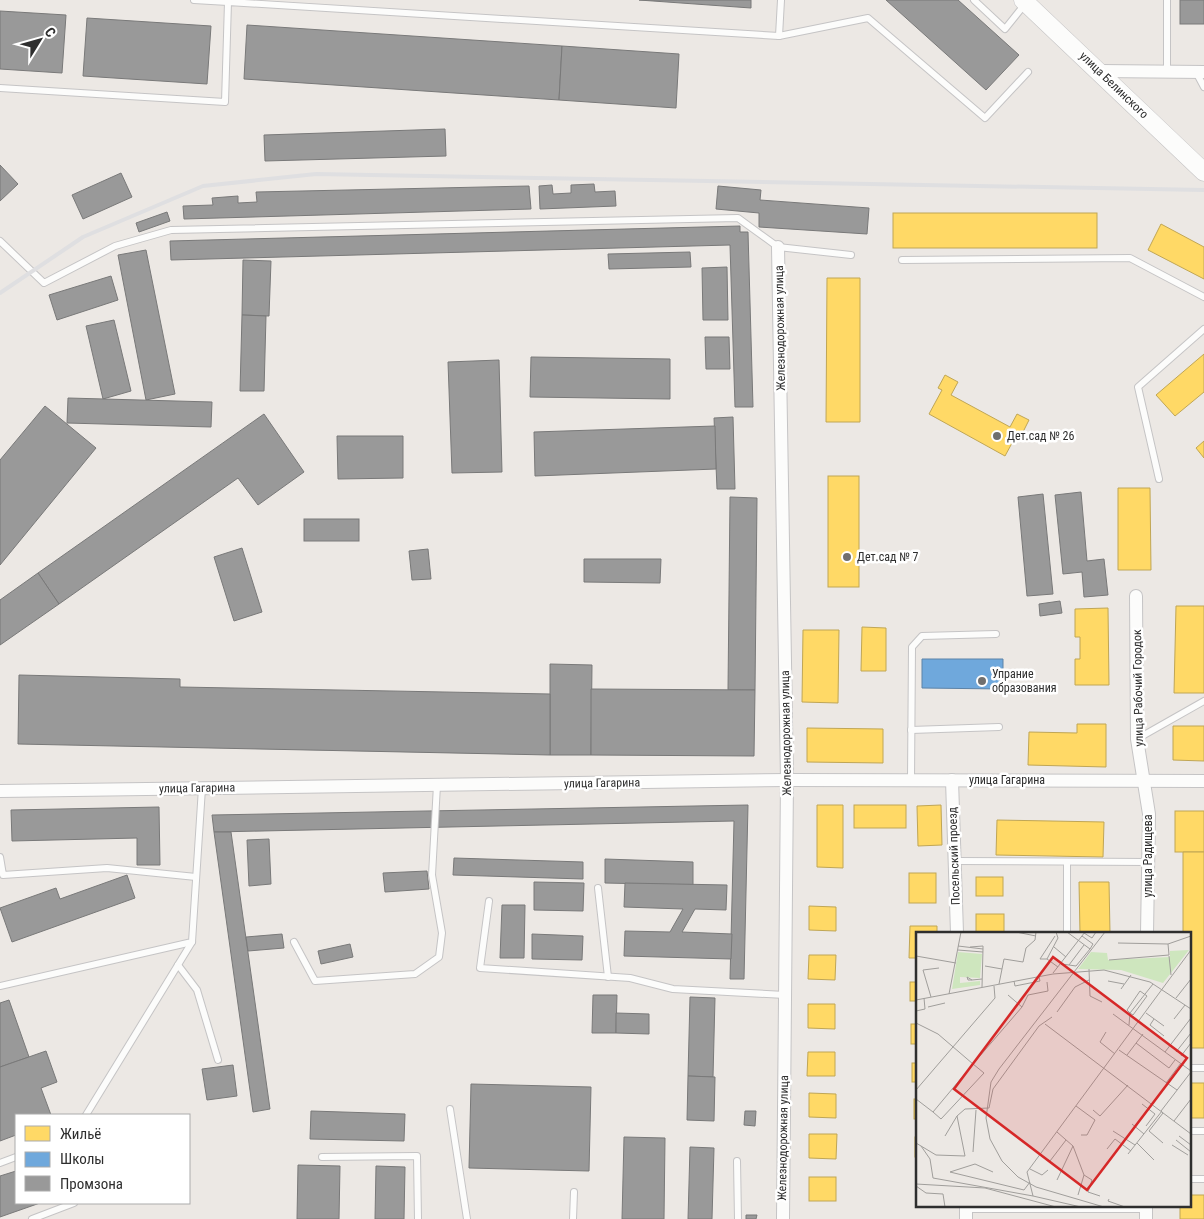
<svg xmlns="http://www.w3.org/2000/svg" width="1204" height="1219" viewBox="0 0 1204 1219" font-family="'Roboto Condensed',sans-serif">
	<rect width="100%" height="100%" fill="#ece8e4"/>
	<g fill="#ffd966" stroke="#c0a655">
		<rect x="893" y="213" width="204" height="35"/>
		<polygon points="1161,224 1204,247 1204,279 1148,250"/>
		<polygon points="827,278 860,278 860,422 826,422"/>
		<polygon points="1204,354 1204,392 1175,416 1156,395"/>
		<polygon points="945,375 958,382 951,395 1010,427 1017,414 1029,420 1022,434 1018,432 1005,456 929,414 942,390 938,388"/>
		<polygon points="1204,441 1204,458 1196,448"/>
		<rect x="828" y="476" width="31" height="111"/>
		<polygon points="1118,488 1150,488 1151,570 1118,570"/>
		<polygon points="1176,606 1204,606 1204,693 1174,693"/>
		<polygon points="1108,608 1109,685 1075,685 1075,659 1080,659 1080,637 1075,637 1075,609"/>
		<polygon points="862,627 886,628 886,671 861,671"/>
		<polygon points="803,630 839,630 838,703 802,702"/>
		<polygon points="1077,724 1106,724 1106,767 1028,765 1029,732 1077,733"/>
		<polygon points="1173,726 1204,726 1204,761 1173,760"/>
		<polygon points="807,728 883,729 883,763 807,762"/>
		<polygon points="817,805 843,805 843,868 817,867"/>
		<rect x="854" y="805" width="52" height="23"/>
		<polygon points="941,805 942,845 918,846 917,806"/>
		<rect x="1175" y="811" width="29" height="41"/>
		<polygon points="997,820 1104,822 1103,857 996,855"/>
		<polygon points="1183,852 1204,852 1204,1048 1190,1048 1190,933 1183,933"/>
		<rect x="909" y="873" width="27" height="30"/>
		<rect x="976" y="877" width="27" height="19"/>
		<polygon points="1079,882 1109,882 1110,933 1080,933"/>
		<polygon points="809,906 836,907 836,931 809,930"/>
		<rect x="976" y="914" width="28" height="19"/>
		<polygon points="910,926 937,926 937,933 918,933 918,958 909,958"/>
		<polygon points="809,955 836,955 835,980 808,979"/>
		<rect x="910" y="982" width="8" height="19"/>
		<polygon points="808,1004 835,1004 835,1029 808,1028"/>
		<rect x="911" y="1024" width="7" height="20"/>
		<polygon points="808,1052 835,1052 835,1076 807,1076"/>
		<rect x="912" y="1063" width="6" height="19"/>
		<rect x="1190" y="1083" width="14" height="35"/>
		<polygon points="809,1093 836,1094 836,1118 809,1117"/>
		<rect x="914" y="1099" width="4" height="20"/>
		<polygon points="809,1134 837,1134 836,1159 809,1158"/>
		<rect x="915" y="1137" width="3" height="20"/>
		<rect x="809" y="1177" width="27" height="24"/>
		<polygon points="1190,1195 1204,1195 1204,1219 1180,1219 1180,1205 1190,1205"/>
	</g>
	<polygon fill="#6fa8dc" stroke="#5c83a8" points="922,659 1003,659 1003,689 922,688"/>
	<g fill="#999" stroke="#797979">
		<polygon points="639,0 751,0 751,8"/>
		<polygon points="886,0 958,0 1019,55 986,90"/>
		<rect x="1180" y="0" width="24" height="24"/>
		<polygon points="0,11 66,15 62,73 0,69"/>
		<polygon points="87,18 211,26 207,84 83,76"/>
		<polygon points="247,25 562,46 559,100 244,79"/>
		<polygon points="562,46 679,54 676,108 559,100"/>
		<polygon points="445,129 446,156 265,161 264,135"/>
		<polygon points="0,165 18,184 0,201"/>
		<polygon points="121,173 132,197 83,219 72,195"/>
		<polygon points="594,184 595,192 615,191 616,206 540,209 539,186 552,185 553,194 571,193 571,185"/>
		<polygon points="529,186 531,209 184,219 183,206 213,205 212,198 238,196 238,203 257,202 256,192"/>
		<polygon points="718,186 761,190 760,200 869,208 867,234 759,227 759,213 716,209"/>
		<polygon points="167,212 170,221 139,232 136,223"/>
		<polygon points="740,226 740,232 748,232 753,407 735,407 730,245 171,260 170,241"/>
		<polygon points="146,250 175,394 146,400 118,255"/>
		<polygon points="690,252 691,267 609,269 608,254"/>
		<polygon points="243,260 271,261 269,316 242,315"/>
		<polygon points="727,267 728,320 703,320 702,268"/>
		<polygon points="111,276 118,300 57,320 49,295"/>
		<polygon points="242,315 266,316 264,391 240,391"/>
		<polygon points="114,320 131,391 103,399 86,326"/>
		<polygon points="705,337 729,337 730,369 706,369"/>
		<polygon points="531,357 670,359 670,399 530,397"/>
		<polygon points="499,360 502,472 452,473 448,362"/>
		<polygon points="68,398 212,402 211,427 67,423"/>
		<polygon points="45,406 96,448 0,565 0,460"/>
		<polygon points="264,414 304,472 258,505 238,478 59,604 38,573"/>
		<polygon points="733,417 735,489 717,489 714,418"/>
		<polygon points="715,426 716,469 535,476 534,432"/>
		<polygon points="337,436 403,436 403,478 338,479"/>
		<polygon points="1081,492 1087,561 1104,559 1108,595 1084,597 1082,572 1063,574 1055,495"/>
		<polygon points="1043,494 1053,594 1027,596 1018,497"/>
		<polygon points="730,497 757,498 755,690 728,690"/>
		<rect x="304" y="519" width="55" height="22"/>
		<polygon points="242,548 262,612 234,621 214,557"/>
		<polygon points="428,549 431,579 412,580 409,551"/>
		<polygon points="584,559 661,559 660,583 584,582"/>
		<polygon points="38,573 59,604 0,645 0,600"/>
		<polygon points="1060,601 1062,613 1040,616 1039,604"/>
		<polygon points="550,664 592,665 591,755 550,755"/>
		<polygon points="19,675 180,679 180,687 550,694 550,755 18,744"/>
		<polygon points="591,689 755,690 754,756 591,755"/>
		<polygon points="748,805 744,979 730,979 734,821 214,832 212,815"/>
		<polygon points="159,807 160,865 137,865 137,838 12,841 11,810"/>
		<polygon points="214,832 231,832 270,1109 253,1112"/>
		<polygon points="269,839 271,884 249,886 247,840"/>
		<polygon points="454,858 583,862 583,879 453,875"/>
		<polygon points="605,859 693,862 693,885 605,883"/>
		<polygon points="427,871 429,889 385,892 383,873"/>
		<polygon points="127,875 135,898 12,942 0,908 56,888 60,899"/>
		<polygon points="534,882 584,883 583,911 534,910"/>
		<polygon points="625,883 727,885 726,910 695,909 682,932 732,934 731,959 624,956 625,931 670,932 683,909 624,907"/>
		<polygon points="502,905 525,905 524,958 500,958"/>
		<polygon points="282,934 284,948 248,951 246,937"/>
		<polygon points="532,934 583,936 582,960 532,959"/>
		<polygon points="350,944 353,957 321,964 318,951"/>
		<polygon points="593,995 617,995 616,1033 592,1033"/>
		<polygon points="690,997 715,998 713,1077 688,1076"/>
		<polygon points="9,1000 29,1057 0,1067 0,1003"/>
		<polygon points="616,1013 649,1014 649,1034 616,1033"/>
		<polygon points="46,1051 57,1082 41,1088 51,1115 16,1115 16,1135 0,1141 0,1067"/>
		<polygon points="233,1065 237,1096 207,1100 202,1069"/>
		<polygon points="688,1076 715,1077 714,1121 687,1120"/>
		<polygon points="471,1084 591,1087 589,1171 469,1168"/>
		<polygon points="311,1111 405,1114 404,1141 310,1139"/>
		<polygon points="745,1111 756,1111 755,1126 744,1125"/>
		<polygon points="624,1137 665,1138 664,1219 622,1219"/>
		<polygon points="690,1147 714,1148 712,1219 688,1219"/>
		<polygon points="298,1165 340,1166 339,1219 297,1219"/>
		<polygon points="376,1166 405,1167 404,1219 375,1219"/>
		<polygon points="16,1171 16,1203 40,1203 0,1217 0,1176"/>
		<polygon points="746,1215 757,1215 756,1219 746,1219"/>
	</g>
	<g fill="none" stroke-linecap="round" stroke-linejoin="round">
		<g stroke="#c5c4c5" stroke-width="8">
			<g id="lane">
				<polyline points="194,0 228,2 228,0"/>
				<polyline points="781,0 779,36 868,18 985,118 1028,72"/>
				<polyline points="974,0 1005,29 1025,4"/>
				<polyline points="1167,0 1167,72"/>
				<polyline points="1196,72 1204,87"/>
				<polyline points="0,88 225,102 228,2 779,36"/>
				<polyline points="0,241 44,283 115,246 171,230 738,218 778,247 851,255"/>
				<polyline points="902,260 1130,258 1204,297"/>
				<polyline points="1159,479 1138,387 1204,329"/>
				<polyline points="911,730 999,727"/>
				<polyline points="1137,739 1204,701"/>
				<polyline points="911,780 912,647 922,636 996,634"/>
				<polyline points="0,857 3,875 107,868 196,877"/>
				<polyline points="955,861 1148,862"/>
				<polyline points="1067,862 1067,933"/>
				<polyline points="598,888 608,977"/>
				<polyline points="489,901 480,968 630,978 673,989 785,995"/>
				<polyline points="294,942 315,981 415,974 439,957 442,933 432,875 437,785"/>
				<polyline points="178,965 197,990 218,1060"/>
				<polyline points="0,986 192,942 202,788"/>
				<polyline points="1190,1068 1204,1068"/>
				<polyline points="450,1109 467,1219"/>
				<polyline points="86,1115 192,942"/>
				<polyline points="1193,1131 1204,1131"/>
				<polyline points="322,1157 417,1156 418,1219"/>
				<polyline points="737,1161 738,1219"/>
				<polyline points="0,1163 16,1157"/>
				<polyline points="1191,1179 1204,1179"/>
				<polyline points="966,1209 1146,1209"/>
				<polyline points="32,1219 74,1203"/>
				<polyline points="573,1219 574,1192"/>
			</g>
		</g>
		<g stroke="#c5c4c5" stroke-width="14">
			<g id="street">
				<polyline points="1100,71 1204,72"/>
				<polyline points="778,247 787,780 783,1219"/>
				<polyline points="1136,596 1137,739 1149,814 1147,933"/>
				<polyline points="952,780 957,933"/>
				<polyline points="0,791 787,780 1204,781"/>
				<polyline points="966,1205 966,1219"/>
				<polyline points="1146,1219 1146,1205"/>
			</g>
		</g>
		<g stroke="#c5c4c5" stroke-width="19">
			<polyline id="secondary" points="1023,0 1204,172"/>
		</g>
		<use href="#lane" stroke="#fcfcfb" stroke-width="6"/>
		<use href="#street" stroke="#fcfcfb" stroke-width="12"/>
		<use href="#secondary" stroke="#fcfcfb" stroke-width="18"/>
		<polyline stroke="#dfdfe1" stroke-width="4" points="0,293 83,237 203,186 316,174 1204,190"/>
	</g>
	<g fill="#706f6e" stroke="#fff" stroke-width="2">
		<circle cx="997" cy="436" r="5"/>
		<circle cx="847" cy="557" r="5"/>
		<circle cx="982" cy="681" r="5"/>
	</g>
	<g text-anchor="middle" stroke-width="5" stroke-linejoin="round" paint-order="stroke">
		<g font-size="12" fill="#2e2e2e" stroke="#fff">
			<text transform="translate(1114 85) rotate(44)" y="4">улица Белинского</text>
			<text transform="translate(780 328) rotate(-91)" y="4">Железнодорожная улица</text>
			<text transform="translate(1138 688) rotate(-91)" y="4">улица Рабочий Городок</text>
			<text transform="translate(786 733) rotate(-91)" y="4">Железнодорожная улица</text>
			<text x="1007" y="784">улица Гагарина</text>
			<text transform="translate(602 783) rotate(-1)" y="4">улица Гагарина</text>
			<text transform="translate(197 788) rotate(-1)" y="4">улица Гагарина</text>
			<text transform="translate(954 856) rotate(-92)" y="4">Посельский проезд</text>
			<text transform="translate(1148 856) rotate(-90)" y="4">улица Радищева</text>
			<text transform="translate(783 1138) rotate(-89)" y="4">Железнодорожная улица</text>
		</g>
		<g font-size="12" fill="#2e2e2e" stroke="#fff" text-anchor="start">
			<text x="1007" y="440">Дет.сад № 26</text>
			<text x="857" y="561">Дет.сад № 7</text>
			<text x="992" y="678">Упрание<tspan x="992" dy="14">образования</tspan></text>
		</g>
	</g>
	<g transform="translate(916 932)">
		<rect width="275" height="275" fill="#ece8e4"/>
		<path d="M273 18 247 51 205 38 162 37 175 20 191 21 192 28 254 25V19ZM42 20 66 22 64 46 44 45V51L64 49V53L36 57Z" fill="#cee6be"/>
		<path fill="none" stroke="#a09e9b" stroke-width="1" d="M100 0 120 4M151 0 174 17 160 34 153 33M168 1 176 6 180 0M139 4 124 27H131L142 35M166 4 177 12 174 17M202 11 252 12 275 4M42 14 67 17 66 55M54 15 67 14V17M138 15 150 25M42 18 67 20M0 24 40 31M253 24 255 43M131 27 142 6 140 0M193 28 253 23 252 12M145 32 153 33 168 13M69 34 86 37M173 37 174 64 186 70M137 41 169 0M56 48 51 45 52 48H56L66 47M98 49 99 54 124 49 123 45M192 49 208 52M83 52 88 27 107 30 110 16 119 8 120 0M205 57 215 43M33 62 45 0M92 63 106 75 112 63 132 59 131 50M15 65 7 38 23 36M260 66 275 47M0 68 137 42 188 38 234 50 275 77M12 75 29 71M0 79 9 77 8 66M141 80 159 55 173 48M214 81 237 52M230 81 248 94M197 82 275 139M238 87 234 93 248 104M258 87 269 73M0 91 22 102 57 132 17 180 0 167M129 92 275 202M213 93 214 81 211 78 224 59 231 64 217 83 214 81M190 100 184 110 199 122M220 111 253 136 259 128M203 118 261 158M249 120 275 86M260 120 275 101M211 123 227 102M265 124 275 111M250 151 265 131M0 158 79 66 78 54M226 172 239 182 230 194M160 174 179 188 171 203H165M177 178 184 184 212 153M245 179 275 140M17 180 25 187 68 141 57 132 106 75M247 181 233 199 247 211M41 184 49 177 73 176 77 157 123 94 136 85M258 189 275 167M216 192 228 202M197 199 219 213M141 200 157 214 141 248M263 204 275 213M260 208 275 220M0 211 20 223 49 224 41 184 29 204M221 211 238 228M256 213 272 223M5 214 14 227 17 246 117 264M157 214 168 243 162 263M191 217 199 207 215 219M57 220 60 178M212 222 246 179M124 223 134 229 150 208M114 237 126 243 132 238M77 240 59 232 34 240 108 258 114 250M168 243 176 248 172 260 184 264M0 252 69 256 140 275M0 254 10 261 27 262 29 275M193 267 192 269 209 275M165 275 117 264 111 240 275 18M188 275 120 255 102 245 86 229 74 207 70 186 75 150 83 137 189 0"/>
		<path fill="#d62828" fill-opacity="0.15" stroke="#d62828" stroke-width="2.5" d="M137 25 271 126 171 258 38 157Z"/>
		<rect width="275" height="275" fill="none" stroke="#2e2e2e" stroke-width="2.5"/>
	</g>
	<rect x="15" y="1114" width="175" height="90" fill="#ffffff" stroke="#ababab"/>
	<rect x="25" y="1126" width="25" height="15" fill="#ffd966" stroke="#ababab"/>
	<text x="60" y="1139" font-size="15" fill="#2e2e2e">Жильё</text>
	<rect x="25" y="1152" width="25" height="15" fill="#6fa8dc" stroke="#ababab"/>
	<text x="60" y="1164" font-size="15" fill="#2e2e2e">Школы</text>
	<rect x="25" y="1176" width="25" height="15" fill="#999999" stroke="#ababab"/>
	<text x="60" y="1189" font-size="15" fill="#2e2e2e">Промзона</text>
	<g transform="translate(40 40) rotate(53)" stroke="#ffffff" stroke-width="4" paint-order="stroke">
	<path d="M0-4L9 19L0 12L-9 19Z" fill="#2e2e2e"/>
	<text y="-8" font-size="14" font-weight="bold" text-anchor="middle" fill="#2e2e2e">С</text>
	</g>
</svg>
